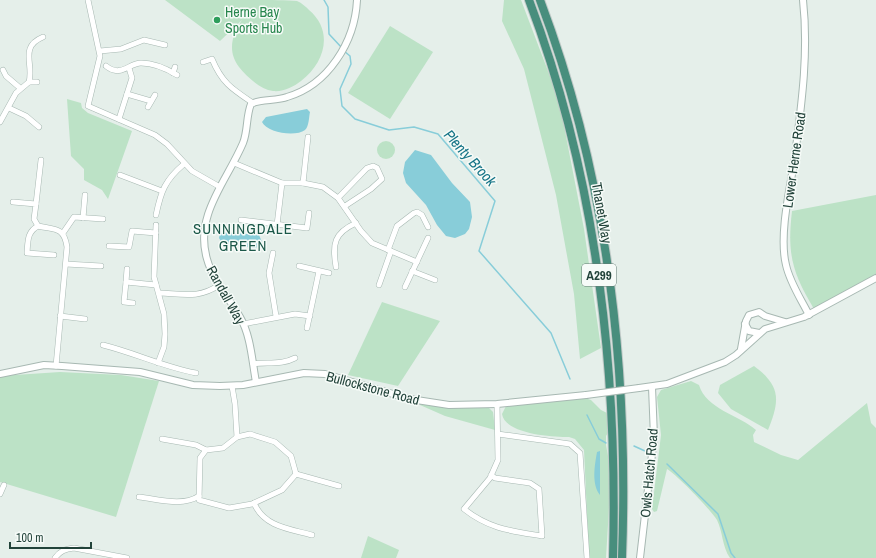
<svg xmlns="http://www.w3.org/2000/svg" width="876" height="558" viewBox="0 0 876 558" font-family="'Archivo Narrow',sans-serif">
	<rect width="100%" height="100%" fill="#e5efea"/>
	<g fill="#bce2c6">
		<path d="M165 0C196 0 227 0 259 0 267 0 289 0 297 1 302 3 306 7 309 10 334 31 325 63 301 81 293 87 284 92 273 91 260 89 247 77 239 67 227 51 232 35 242 20L220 41Z"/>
		<polygon points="504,0 521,0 559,100 584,229 601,348 580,359 574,294 556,195 524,69 502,21"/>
		<polygon points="390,26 433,52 390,119 348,93"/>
		<polygon points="67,99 81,103 82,108 88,113 132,131 108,199 102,190 84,180 84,169 71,156"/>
		<circle cx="386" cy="150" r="9"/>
		<path d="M876 195V278L814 309C792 272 787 254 792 211Z"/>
		<polygon points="382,302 440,321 398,386 348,375"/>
		<path d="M754 366C781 386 780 400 768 430L731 409 718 393 720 385Z"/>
		<polygon points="60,372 121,375 159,381 116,517 0,482 0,376"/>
		<path d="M691 381 699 385C706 409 739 415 756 430L753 435 754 442 781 455 798 460 867 403 871 423 876 428V558H730C722 547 723 532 717 520 711 510 677 475 667 469L657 511 654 512 652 509 661 435 657 397 661 390Z"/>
		<path d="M585 398 591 400 601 410 607 413 609 431 606 436V445L610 467V491L606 558H589L584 450 575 439 569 437C552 437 505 434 502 414L506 406Z"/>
		<polygon points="420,403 488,407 493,412 495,430 445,416 420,405"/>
		<polygon points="368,536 399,550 396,558 361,558"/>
	</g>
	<g fill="#88cdd9">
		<path d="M307 109 310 112C309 116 309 127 305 130 296 137 267 133 262 122L266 117Z"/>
		<polygon points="415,150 431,155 452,183 470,202 472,217 469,229 465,234 455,238 446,236 437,225 426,205 406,183 403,173 405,162"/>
		<polygon points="224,232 259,235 262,242 261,246 254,248 226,244 222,243 219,238 220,234"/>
		<path d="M600 451V495C591 484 595 464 597 452Z"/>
	</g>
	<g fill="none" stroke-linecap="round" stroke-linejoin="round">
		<g stroke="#88cdd9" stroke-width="1.5">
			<polyline points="324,0 328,7 329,34 342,48"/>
			<polyline points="344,51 350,56 351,64 340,89 342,106 355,119 389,130 414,127 438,134 495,201 479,251 551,333 570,379"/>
			<polyline points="587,415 599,439 606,443"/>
			<polyline points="634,446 645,451"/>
			<polyline points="667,464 718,514 731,553 735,558"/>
		</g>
		<g stroke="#a7b8b2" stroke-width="6">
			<g id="minor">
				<polyline points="88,0 100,56 88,106 155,135 167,144 192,171 220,187"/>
				<polyline points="100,51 121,49 144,40 165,45"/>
				<path d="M203 62 212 59C222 83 232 89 253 103"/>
				<path d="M106 66C121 78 129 63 141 63 153 63 167 69 177 75"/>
				<polyline points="3,70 6,76 20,88"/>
				<polyline points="173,73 175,67"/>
				<polyline points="29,82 37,82"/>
				<polyline points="127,94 151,101"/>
				<polyline points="148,107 155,95"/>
				<polyline points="9,108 26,116 39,127"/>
				<polyline points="119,119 132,78 129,68"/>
				<path d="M0 122 16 93 29 82C34 64 19 47 43 37"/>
				<polyline points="234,163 282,183 303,183 323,187 338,198 361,231 372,243 417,262"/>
				<polyline points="120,175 162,191"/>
				<polyline points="303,183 308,137"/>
				<polyline points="338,198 367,168 373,166 377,168 382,179 371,189 345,206"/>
				<path d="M13 202 36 204 34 219 38 226C54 230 64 226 67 247L56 366"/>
				<polyline points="36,204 41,160"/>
				<path d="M156 215C161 191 165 180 184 164"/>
				<polyline points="83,218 85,195"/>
				<polyline points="241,220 307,228 309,213"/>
				<polyline points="156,225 154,277 164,314 165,334 164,347 158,363"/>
				<polyline points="277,225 282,183"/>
				<path d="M38 226C27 232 28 241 27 253L54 255"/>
				<polyline points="63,233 74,217 103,219"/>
				<polyline points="109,246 129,247 132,231 156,233"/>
				<polyline points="388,250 397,226 414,213 417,212 422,215 428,227"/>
				<polyline points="273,253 269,273 276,316"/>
				<polyline points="66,264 101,266"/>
				<polyline points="299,266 329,273"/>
				<path d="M336 267C332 244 334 233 356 223"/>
				<polyline points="127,269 126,282 156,285"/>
				<polyline points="412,271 435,280"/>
				<polyline points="126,282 124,302 133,303"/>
				<polyline points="379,285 391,251"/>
				<polyline points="405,287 428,238"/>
				<path d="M160 293C182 294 199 299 219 285"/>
				<polyline points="60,316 85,319"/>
				<polyline points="243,324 295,314 310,316"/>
				<polyline points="307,328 319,271"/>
				<path d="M103 345C135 353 164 367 196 373"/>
				<path d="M253 364C267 362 282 365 295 358"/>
				<polyline points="232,386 235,404 237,437"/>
				<polygon points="250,434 275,442 291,456 296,474 282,490 252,504 229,508 199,500 200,458 206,450 223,448 237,437"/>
				<polyline points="498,434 570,444 580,453 587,558"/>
				<polyline points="162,439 196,445 206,450"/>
				<polyline points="296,474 339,486"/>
				<path d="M491 475 495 478 530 483 539 489 542 536C512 531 489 529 464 509L490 478 498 460 497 404"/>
				<polyline points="0,494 4,485"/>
				<path d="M139 497C158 499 182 507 199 496"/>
				<path d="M254 503C264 527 290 529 312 535"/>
				<path d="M55 558C60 551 65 549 74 548L127 558"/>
			</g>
		</g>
		<g stroke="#a7b8b2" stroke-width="8">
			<g id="tertiary">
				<path d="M803 0C809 55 801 108 794 163 789 192 779 237 786 265 790 283 801 299 809 315"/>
				<polyline points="745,324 749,331 759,333"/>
				<polyline points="741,349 746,321 749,315 759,312 765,316 785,322"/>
				<polyline points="0,374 44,365 62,366 140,372 193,385 220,386 243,385 304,373 325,374 410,399 449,405 497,404 586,395"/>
				<path d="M256 382C252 361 251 336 240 317 229 298 213 281 207 259 194 215 227 181 243 143 248 131 246 116 251 104 259 99 277 101 287 97 328 85 355 42 357 0"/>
				<polyline points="639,388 667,384 725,362 736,355 765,329 804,317 876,278"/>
				<polyline points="640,558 654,437 652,387"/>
			</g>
		</g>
		<g stroke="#c1cac8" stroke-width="10">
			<g id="trunk">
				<path d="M529 0C597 179 618 368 613 558"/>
				<path d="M540 0C607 177 629 369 622 558"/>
			</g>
		</g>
		<use href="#minor" stroke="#fff" stroke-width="5"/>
		<use href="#tertiary" stroke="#fff" stroke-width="6"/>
		<use href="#trunk" stroke="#488e7d" stroke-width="8"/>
		<g stroke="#a7b8b2" stroke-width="8" stroke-linecap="butt">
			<polyline id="tertiary-bridge" points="586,395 639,388"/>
		</g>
		<use href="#tertiary-bridge" stroke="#fff" stroke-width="6"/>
	</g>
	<circle fill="#2e9e5b" stroke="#f6fbf8" stroke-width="1.5" cx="217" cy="20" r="4"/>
	<g text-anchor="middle" stroke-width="3" stroke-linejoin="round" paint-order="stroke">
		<rect fill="#f6fbf8" stroke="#627a73" stroke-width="1" x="582" y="264" width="34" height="22" rx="3"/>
		<g font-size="13" font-weight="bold" fill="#22433a">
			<text x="599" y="280">A299</text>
		</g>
		<g font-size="14" fill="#27864d" stroke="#f6fbf8" text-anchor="start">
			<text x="225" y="17">Herne Bay<tspan x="225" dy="16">Sports Hub</tspan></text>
		</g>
		<g font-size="14" fill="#22433a" stroke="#f6fbf8">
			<text transform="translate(794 160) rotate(-82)" y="5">Lower Herne Road</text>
			<text transform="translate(602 213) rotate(80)" y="5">Thanet Way</text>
			<text transform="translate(226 295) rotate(61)" y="5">Randall Way</text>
			<text transform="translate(373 388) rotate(15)" y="5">Bullockstone Road</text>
			<text transform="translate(649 473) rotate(-85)" y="5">Owls Hatch Road</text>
		</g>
		<g font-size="15" font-style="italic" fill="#157486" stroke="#f6fbf8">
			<text transform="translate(470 158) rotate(48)" y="5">Plenty Brook</text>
		</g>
		<g font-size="15" letter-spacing="1" fill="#1b5849" stroke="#f6fbf8">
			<text x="243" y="234">SUNNINGDALE<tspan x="243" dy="17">GREEN</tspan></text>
		</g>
	</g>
	<path d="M10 542v6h81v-6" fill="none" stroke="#22433a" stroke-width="2"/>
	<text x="16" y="542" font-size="12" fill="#22433a" stroke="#f6fbf8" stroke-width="3" paint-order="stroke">100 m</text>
</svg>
